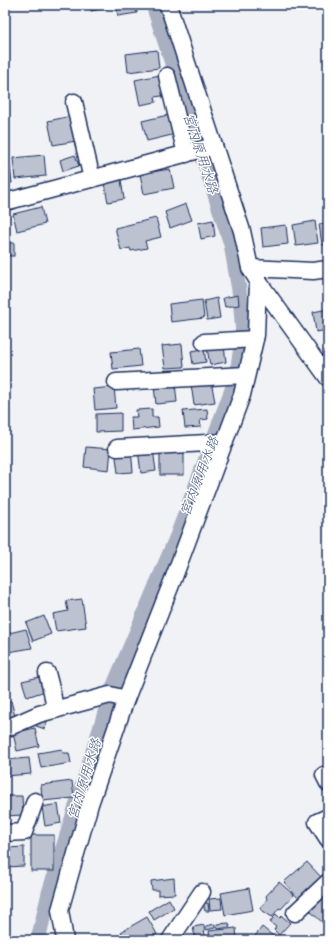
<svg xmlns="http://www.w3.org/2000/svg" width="333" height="945" viewBox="0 0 333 945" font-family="'Playpen Sans','Klee One',sans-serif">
	<rect width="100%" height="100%" fill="#f1f2f5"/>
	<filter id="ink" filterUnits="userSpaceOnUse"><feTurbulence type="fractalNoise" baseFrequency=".025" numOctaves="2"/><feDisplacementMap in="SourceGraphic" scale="8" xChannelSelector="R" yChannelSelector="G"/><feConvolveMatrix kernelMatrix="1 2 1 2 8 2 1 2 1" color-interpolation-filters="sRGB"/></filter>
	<g filter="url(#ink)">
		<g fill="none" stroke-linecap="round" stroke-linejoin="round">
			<polyline stroke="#a8b0c2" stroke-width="15" points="38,940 49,893 112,690 177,536 236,379 243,334 240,296 231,244 153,5"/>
		</g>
		<g fill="#bcc2d0" stroke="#1b2f5e">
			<polygon points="90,5 112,5 112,7 91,11"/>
			<polygon points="116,5 136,5 137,13 118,16"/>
			<polygon points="157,50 159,68 128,72 126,54"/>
			<polygon points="165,74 168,95 155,97 156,102 140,105 135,80"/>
			<polygon points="172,114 176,134 147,141 142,121"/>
			<polygon points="71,116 76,141 53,145 48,121"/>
			<polygon points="44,155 46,176 15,179 13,158"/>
			<polygon points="75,155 79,166 63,171 60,160"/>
			<polygon points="9,157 12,183 5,183 5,158"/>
			<polygon points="170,169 174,188 144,194 140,174"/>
			<polygon points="121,180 124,199 108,202 104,183"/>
			<polygon points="186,204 192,220 170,228 165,212"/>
			<polygon points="41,207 45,224 17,231 13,214"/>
			<polygon points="156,218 161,237 145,241 147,248 131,251 130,248 121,250 115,228"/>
			<polygon points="213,220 215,236 201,239 198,223"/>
			<polygon points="315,221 318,243 296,246 293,225"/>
			<polygon points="328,223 328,244 322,245 319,224"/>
			<polygon points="286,225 288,244 263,247 261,228"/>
			<rect x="5" y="243" width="9" height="13"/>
			<polygon points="238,295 239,305 225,307 223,298"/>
			<polygon points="217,298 220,318 207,320 204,301"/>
			<polygon points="202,300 204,318 171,322 169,304"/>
			<polygon points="328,309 328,330 316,332 313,312"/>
			<polygon points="182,344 184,367 165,368 162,346"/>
			<polygon points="224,346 226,362 210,365 207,348"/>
			<polygon points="139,349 141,366 113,369 111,352"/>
			<polygon points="204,349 206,362 193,364 191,351"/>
			<polygon points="211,381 215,402 194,405 191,384"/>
			<polygon points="175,383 177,402 156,404 154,386"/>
			<polygon points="114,387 116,408 95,410 93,389"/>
			<polygon points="152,409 152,417 158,417 159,427 132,430 131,417 137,417 136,410"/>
			<polygon points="207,409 208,419 200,420 201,427 185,428 183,411"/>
			<polygon points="121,413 121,431 96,432 96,414"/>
			<polygon points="86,447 111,449 109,470 84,467"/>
			<polygon points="131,448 133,472 118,473 115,450"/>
			<polygon points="153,449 156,471 141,473 138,450"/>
			<rect x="160" y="450" width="24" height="25"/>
			<polygon points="82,599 86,627 56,631 53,614 68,611 66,601"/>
			<polygon points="44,616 51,634 33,641 26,623"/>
			<polygon points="26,629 32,648 8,652 5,634"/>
			<polygon points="44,676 48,690 27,697 22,681"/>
			<polygon points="11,701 16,720 5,723 5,702"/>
			<polygon points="39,716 48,719 45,729 36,726"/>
			<polygon points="35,728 39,746 17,751 13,733"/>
			<polygon points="5,737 9,753 5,754"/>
			<polygon points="62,749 63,753 69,753 71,763 41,768 38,753"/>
			<polygon points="29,758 31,774 5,776 5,760"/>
			<polygon points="72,781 74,798 42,801 41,785"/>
			<polygon points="5,796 22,796 23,815 5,816"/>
			<polygon points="58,804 61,823 45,826 42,807"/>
			<rect x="31" y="835" width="23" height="36"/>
			<polygon points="24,847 24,866 7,867 7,848"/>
			<polygon points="307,862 321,877 298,898 284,882"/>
			<polygon points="174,878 175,894 158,895 158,890 152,890 151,881"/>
			<polygon points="279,882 294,895 281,909 279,908 272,917 260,909 267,899 266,896"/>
			<polygon points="249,888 253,910 225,915 221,893"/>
			<polygon points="328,891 328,920 324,924 309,910"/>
			<polygon points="221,898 222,909 210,910 209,899"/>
			<polygon points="169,899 174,908 154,920 149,911"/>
			<polygon points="203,903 208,903 209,911 205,911"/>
			<polygon points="276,914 280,918 282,916 290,923 279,935 274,930 276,927 270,922"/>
			<polygon points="147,917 157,934 146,940 125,940 121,932"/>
			<polygon points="229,923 230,927 218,929 217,924"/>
			<polygon points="215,924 215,928 206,930 206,926"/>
			<polygon points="204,925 205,937 195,938 193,927"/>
			<polygon points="262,927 278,940 252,940"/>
			<polygon points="236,928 237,940 210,940 209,931"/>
		</g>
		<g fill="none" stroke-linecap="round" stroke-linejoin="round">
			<g stroke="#1b2f5e" stroke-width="19">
				<g id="minor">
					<polyline points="167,76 186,154"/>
					<polyline points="74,102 92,179"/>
					<polyline points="5,202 214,146"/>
					<polyline points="250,268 313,271 328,269"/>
					<polyline points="258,281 328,378"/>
					<polyline points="204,342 255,339"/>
					<polyline points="116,382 246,375"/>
					<polyline points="117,448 225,442"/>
					<polyline points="47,673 52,692 55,710"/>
					<polyline points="5,729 39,714 110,695 126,699"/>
					<polyline points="324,775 328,783"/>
					<polyline points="328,817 317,822 328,839"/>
					<polyline points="5,833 24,832 35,801"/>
					<polyline points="295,913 328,882"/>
					<polyline points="65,940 60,910 90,804 126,699 174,577 242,395 256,335 258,281 250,268 242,231 168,5"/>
					<polyline points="170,940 202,892"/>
				</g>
			</g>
			<use href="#minor" stroke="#fff" stroke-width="16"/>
		</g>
	</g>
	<g text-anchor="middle" stroke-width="3" stroke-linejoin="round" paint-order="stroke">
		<g font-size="14" font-style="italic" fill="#4c5c81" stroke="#fff">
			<text transform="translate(201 153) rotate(72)" y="5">宮内原用水路</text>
			<text transform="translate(199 476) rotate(-69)" y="5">宮内原用水路</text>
			<text transform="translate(84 779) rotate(-73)" y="5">宮内原用水路</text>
		</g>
	</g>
	<rect width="333" height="945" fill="none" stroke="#fff" stroke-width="20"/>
	<rect x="10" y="10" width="313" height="925" fill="none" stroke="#1b2f5e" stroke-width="1.5" filter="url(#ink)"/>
</svg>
